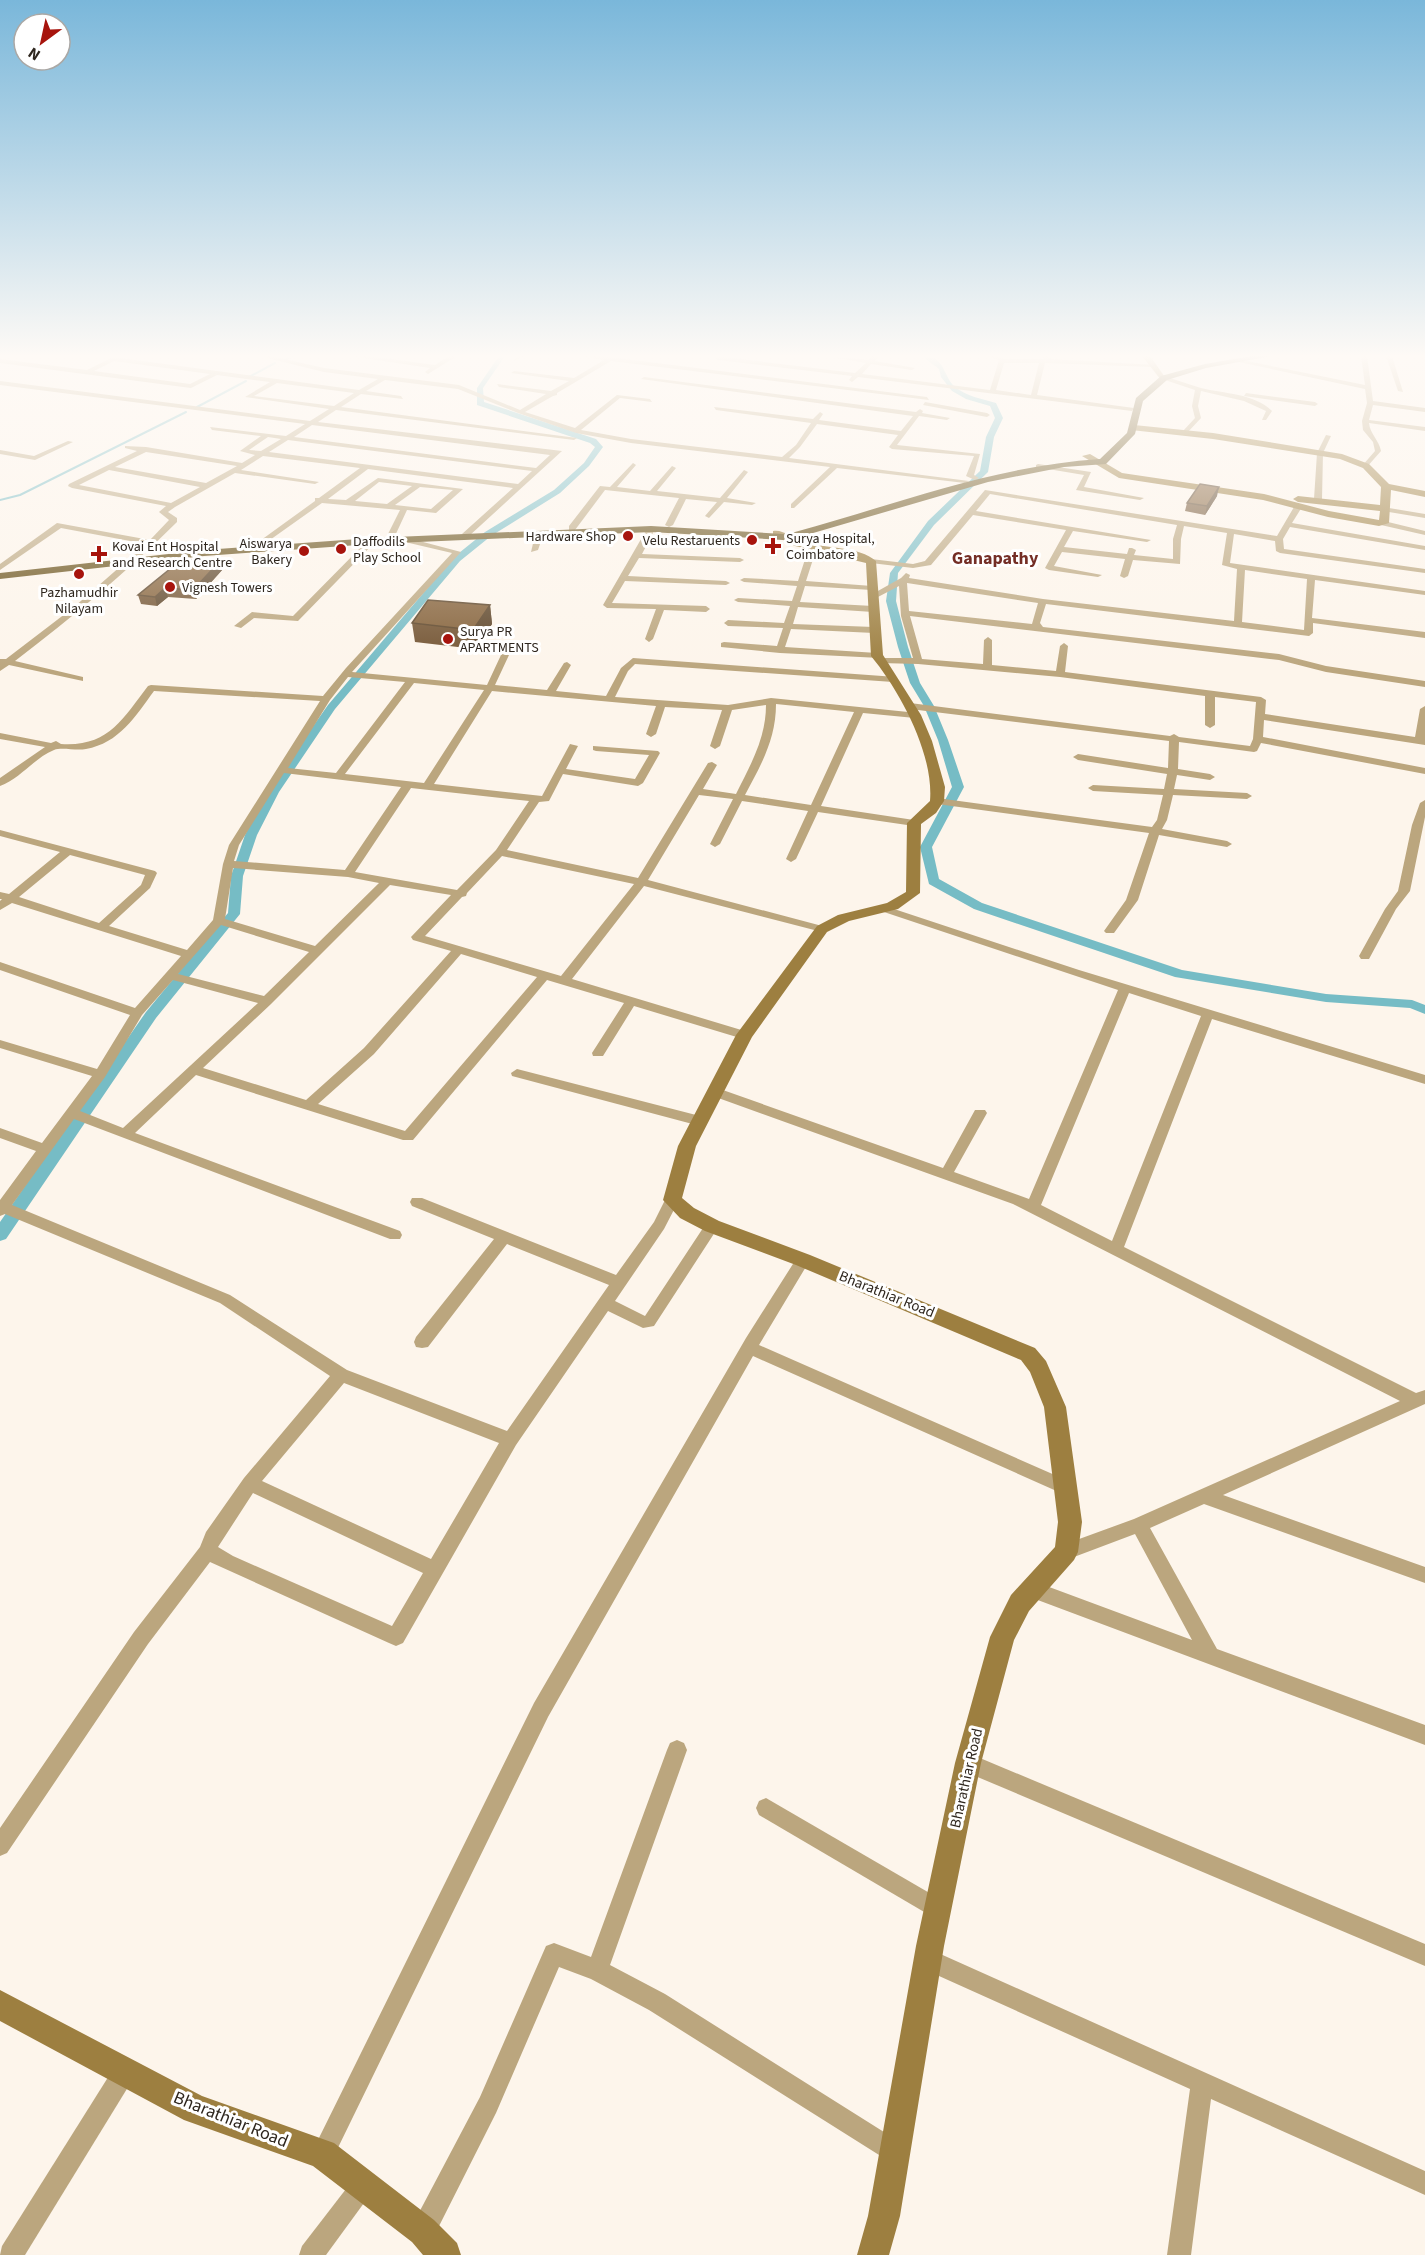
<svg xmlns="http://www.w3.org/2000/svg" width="1425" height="2255" viewBox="0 0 1425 2255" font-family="'Source Sans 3',sans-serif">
	<rect width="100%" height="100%" fill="#fdf5eb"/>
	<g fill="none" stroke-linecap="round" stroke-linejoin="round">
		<g stroke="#76bcc5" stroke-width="2">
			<polyline points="284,360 292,356"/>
			<polyline points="249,377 275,363"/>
			<polyline points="197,407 246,381"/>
			<polyline points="0,500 20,495 186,412"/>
		</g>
		<g fill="#76bcc5" fill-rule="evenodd">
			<polygon points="499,356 505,356 483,388 484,402 596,439 603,447 589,466 560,493 491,536 460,561 335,709 279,792 257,835 243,876 240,914 156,1018 6,1239 0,1241 0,1222 146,1012 228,913 231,876 245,835 267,792 328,705 454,557 485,532 554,490 584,463 595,447 590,443 477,405 477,388"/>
			<path d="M922 356C946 356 942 375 955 387 966 396 982 399 996 403L1003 418 994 437 988 472 934 525 898 573 896 601 908 647 920 683 934 706 948 740 964 787 932 847 939 879 982 903 1182 970 1326 994 1412 1000 1425 1005V1014L1410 1008 1326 1002 1175 977 974 909 929 884 920 847 952 787 938 740 924 706 910 683 898 647 886 601 890 573 928 521 980 471 986 437 995 418 990 406 966 399 952 391 941 377 939 369Z"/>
		</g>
		<g fill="#bba67e" fill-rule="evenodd">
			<path d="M259 356H271L324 368 459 385 520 410 546 394 499 387 497 384 551 391 569 381 511 373 514 371 574 378 604 360 581 356H601L927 397 929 400 611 361 557 393V395L553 396 525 412 575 428 617 395 650 399 652 402 620 398 581 430 631 439 782 457 796 445 811 423 716 410 714 407 813 419 820 412 823 414 819 420 901 431 913 416 641 379 644 377 916 412 920 409 923 411 922 413 950 418 947 420 919 416 897 445 980 454 974 475 979 478 975 480 966 476 974 456 892 449 889 447 898 435 817 424 800 447 789 458 969 481 965 483 837 468 794 508H791V504L830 467 631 443 576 433 518 413 458 389 385 380 366 391 401 396 403 399 361 394 341 407 577 438 574 440 336 410 318 422 562 451 469 536 462 534 513 488 368 469 328 499 346 500 378 478 463 489 436 513 407 510 394 538 387 536 400 510 322 503 260 547H257V543L315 501V498H319L360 468 263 456 241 470 319 482 315 484 235 473 175 507 168 512 177 518V522C126 573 72 617 15 661L83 677V681L9 665 0 671V659H6L74 607 146 544 61 528 0 570V564L57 523 150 540 169 520 159 512 166 506 72 488 68 486 69 484 137 451 125 448V446L146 447 242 463 255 455 240 451 261 436 212 430 210 427 286 436 305 424 0 385V381L310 421 329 409 245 397 270 382 217 375 191 388 0 363V359L87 370 113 357 359 390 378 379 324 372ZM114 361 210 374 190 384 94 371ZM277 383 354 393 334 406 254 396ZM312 425 550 455 536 468 294 437ZM268 437 281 439 261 451 249 450ZM288 440 532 471 518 484 269 452ZM146 452 237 466 206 483 115 467ZM109 470 200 487 171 503 79 485ZM379 482 412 486 387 504 355 501ZM420 487 453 490 431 509 395 505Z"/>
			<polygon points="350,356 369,356 435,365 449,356 457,356 428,374 425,372 430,368"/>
			<polygon points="517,356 525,356 513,361"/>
			<path d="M716 356 855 373 866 363 826 356 869 360 872 356H879L875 361 915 368 912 370 871 364 862 374 990 390 999 360 985 356H998L1005 359H1044L1041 356H1048L1051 359 1156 365 1153 367 1045 363 1037 395 1134 408 1132 411 858 377 852 382 849 380 852 376 718 360 715 358ZM1004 363H1039L1031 395 996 390Z"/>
			<path d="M1361 356H1367L1373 401 1425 408V412L1373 405 1369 420 1425 427V431L1369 423C1370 434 1379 440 1381 451L1366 468 1362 466 1375 451 1373 442 1363 430 1362 421 1367 403 1365 389 1234 361 1237 359 1365 385Z"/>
			<polygon points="1386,356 1392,356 1403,392 1398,391"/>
			<path d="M1164 376C1176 380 1188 384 1201 388 1224 394 1254 393 1272 411L1266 420H1262L1266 411 1244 401 1201 391 1198 406 1201 418 1187 433H1183V431L1195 418 1192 406 1195 390 1162 379Z"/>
			<polygon points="1246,393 1315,402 1318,404 1315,406 1244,396"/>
			<polygon points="925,402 987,413 990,415 987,417 923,405"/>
			<polygon points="1326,435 1331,436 1323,453 1322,499 1318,501 1314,499 1317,453"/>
			<polygon points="68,441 73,442 35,460 0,454 0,450 34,456"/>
			<polygon points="633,463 636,465 617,487 650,491 672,466 676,468 657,491 720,498 744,470 748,472 727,498 756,503 752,505 724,502 709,518 705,516 717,502 686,499 673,525 669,527 665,525 679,498 605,490 575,530 569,530 569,526 600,486 610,487"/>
			<polygon points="1038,464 1091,472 1084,487 1144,498 1140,500 1076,490 1084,475 1036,467 1036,465"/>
			<path d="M985 490 1277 536 1294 507 1298 505 1302 507 1292 523 1425 546V550L1290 527 1283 539 1284 549 1425 569V573L1280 553 1276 551 1275 541 1234 534 1230 563 1425 591V595L1315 580 1312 618 1425 632V638L1313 623V633L1309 636 1046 604 1040 623 1043 627 1279 654 1326 666 1425 681V687L1326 672 1279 660 910 616 922 659 983 664 984 640 988 637 992 640V665L1056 671 1060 646 1064 643 1068 646 1065 672 1261 697 1266 700 1265 714 1415 737 1420 709 1425 706V745L1264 720 1263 737 1425 768V774L1261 743 1257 751 1254 752 1179 742 1178 769 1210 774 1215 777 1210 780 1177 775 1174 789 1247 793 1252 796 1247 799 1173 795 1167 820 1162 829 1227 841 1232 844 1227 847 1159 835 1138 900 1114 933H1106L1104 931 1126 900 1149 833 937 804 932 801 937 798 1152 827 1157 820 1163 795 1093 791 1088 788 1093 785 1164 789 1167 774 1078 760 1073 757 1078 754 1168 768 1169 741 910 709 905 706 910 703 1170 736 1174 734 1179 737 1250 746 1253 739 1256 702 1215 697V725L1210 728 1205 725V696L1060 677 918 664 880 663 879 661 883 658H913L901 616 899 586 876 598 869 596 901 578 906 573 910 575 909 578 1043 599 1234 621 1237 569 1222 565 1227 533 1184 526 1181 539 1180 564 1133 560 1128 576 1124 578 1120 576 1125 559 1062 552 1054 566 1102 575 1098 577 1049 570 1045 568 1066 530 973 515 931 565 913 568 871 563 867 561 871 559 913 564 925 561ZM990 494 1177 525 1173 539V559L1134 555 1136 550 1132 548H1129L1127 554 1064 547 1073 531 1147 542 1151 540 976 511ZM1245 570 1307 579 1304 630 1242 622ZM907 583 1038 603 1032 624 909 611Z"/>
			<polygon points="1383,507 1425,514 1425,518 1383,511"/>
			<polygon points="1384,521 1425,531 1425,535 1381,525 1380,523"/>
			<polygon points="648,527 655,529 642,554 740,558 744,560 740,562 639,558 628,576 726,581 730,583 726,585 625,581 612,603 706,606 710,609 706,612 664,610 653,639 649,642 645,639 656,609 607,608 603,605"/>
			<polygon points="539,533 543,535 538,550 531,552 535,535"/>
			<path d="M408 538 461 552 352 672 487 685 501 655 505 652 509 655 495 685 547 690 564 663 567 662 571 665 556 691 606 696 621 668 633 658 896 677V681L893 682 635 664 628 671 615 697 728 705 771 698 918 713V717L915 718 863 713 821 806 914 820 919 823 914 826 818 812 796 859 791 862 786 859 808 811 742 801 720 844 715 847 710 844 733 799 699 795 648 880 826 927 828 929 826 931 822 932 644 886 572 979 748 1032 750 1035 748 1038H740L634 1006 603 1056H593L592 1053 624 1003 547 980 413 1140H403L196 1075 135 1133 400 1231 402 1235 400 1239H390L74 1119 12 1205 230 1295 347 1370 507 1431 609 1285 507 1244 428 1347 422 1348 416 1347 414 1342 416 1337 494 1239 412 1206 410 1202 412 1198H422L616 1275 654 1222 667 1196H677L679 1200 664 1229 615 1301 645 1316 707 1222H717L719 1226 654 1326 643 1328 608 1311 516 1445 403 1643 396 1646 389 1643 210 1562 148 1644 7 1853 0 1856V1828L134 1632 200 1547 206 1532 244 1478 330 1376 220 1303 5 1214 0 1216V1200L36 1151 0 1138V1128L42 1143 92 1076 0 1048V1040L97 1069 130 1015 0 970V962L135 1008 181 956 12 903 0 910V901L2 899H0V892L9 894 60 852 0 836V830L155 871 157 873 150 888 109 926 187 950 213 920 223 864 229 845 320 701 154 691C135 717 119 743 86 749 76 751 62 747 54 750 34 758 20 779 0 786V778L45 747 0 739V733L51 743 56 741 61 744C108 747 122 720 148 686L151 685 323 696 346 668 452 553 405 542 404 540ZM348 677 405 682 336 773 288 768 330 700ZM414 683 484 690 424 783 345 774ZM492 691 656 706 646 734 651 737 656 734 665 707 722 710 710 746 715 749 720 746 732 710 766 705C766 738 751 764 736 794L703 789 717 765 712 762 708 763 638 878 507 850 539 802 549 801 563 774 638 786 643 783 660 753 658 751 593 746V750L596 751 649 755 635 779 566 769 578 746 570 744 542 796 434 784ZM776 704 854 712 811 805 745 795C761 765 776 739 776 704ZM284 773 401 787 345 870 234 861 239 845ZM411 788 529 801 496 850 457 890 355 872ZM70 855 145 875 141 885 99 923 19 897ZM502 856 634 884 561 976 425 936 462 897 466 896 467 893ZM233 868 348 877 379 883 315 946 225 919ZM390 885 451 895 411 937 413 940 451 951 364 1048 306 1100 203 1068 271 1004ZM221 925 309 952 264 996 178 974ZM461 954 537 977 405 1131 318 1104 374 1054ZM173 980 258 1003 123 1128 80 1111 105 1077 142 1015ZM344 1383 499 1443 431 1559 262 1481ZM253 1493 423 1573 392 1626 233 1556 218 1547Z"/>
			<polygon points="369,539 376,541 298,621 254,618 241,628 234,626 252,612 293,616"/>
			<polygon points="813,545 817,547 806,581 872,586 876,588 872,590 805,586 800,602 873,606 877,609 873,612 798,607 793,624 874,627 878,630 874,633 791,629 785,647 877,653 880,654 880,658 780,653 721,647 721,643 724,642 777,646 783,628 728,626 724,623 728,620 784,623 790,606 738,602 734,600 738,598 792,601 797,586 744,582 740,580 744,578 798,581 809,547"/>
			<polygon points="1425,800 1425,817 1410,891 1396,909 1369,959 1361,959 1359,956 1385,909 1398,891 1412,825 1420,803"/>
			<path d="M885 906 1079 970 1425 1075V1084L1212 1019 1124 1247 1416 1393 1425 1390V1404L1223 1495 1425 1567V1583L1204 1504 1150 1528 1217 1649 1425 1725V1745L1027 1596 1024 1590 1027 1584 1033 1581 1192 1640 1135 1534 1066 1560 1060 1558 1057 1552 1060 1546 1134 1519 1400 1401 1013 1204 710 1095 708 1092 710 1089H720L943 1168 975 1110H985L987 1113 954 1172 1029 1199 1118 990 881 911V907ZM1129 993 1201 1016 1112 1241 1041 1205Z"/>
			<polygon points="517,1069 700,1116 707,1121 700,1126 512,1076 511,1073"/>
			<polygon points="803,1254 808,1256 810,1260 759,1345 1073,1483 1076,1488 1073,1493 1067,1496 1061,1493 753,1356 548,1717 331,2162 323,2166 315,2162 311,2154 315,2146 534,1703 746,1338 798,1256"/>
			<polygon points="677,1740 684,1743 687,1750 610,1965 665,1994 903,2144 907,2152 903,2160 895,2164 887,2160 649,2010 591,1979 559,1967 496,2113 432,2240 423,2243 414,2240 411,2231 414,2222 480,2097 546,1946 554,1943 591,1957 667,1750 670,1743"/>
			<polygon points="968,1753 1425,1944 1425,1966 961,1770 958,1763 961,1756"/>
			<polygon points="766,1798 945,1902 949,1909 945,1916 938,1920 931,1916 759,1815 756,1808 759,1801"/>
			<polygon points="927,1948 1425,2171 1425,2195 1211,2099 1191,2255 1167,2255 1190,2089 919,1967 916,1959 919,1951"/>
			<polygon points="125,2060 133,2063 136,2071 133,2079 25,2255 0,2255 2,2246 117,2063"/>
			<polygon points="364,2172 372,2176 376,2184 372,2192 326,2255 299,2255 302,2246 356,2176"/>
		</g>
		<g fill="#9d7f40" fill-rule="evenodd">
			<polygon points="1142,356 1150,356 1167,380 1161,380"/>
			<polygon points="1134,425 1213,433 1342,454 1369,464 1389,484 1425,491 1425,497 1391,490 1389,523 1379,526 1328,517 1263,500 1119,478 1082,456 1090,454 1122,473 1264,494 1329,511 1379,520 1380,511 1298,502 1293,499 1298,496 1380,505 1381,487 1363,468 1340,459 1213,439 1131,430 1131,426"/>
			<path d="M773 531C783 529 794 539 804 542 826 549 859 546 876 561L883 655 921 715 932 741 945 787 944 801 936 813 921 824 920 893 898 909 849 921 827 932 752 1037 696 1146 682 1198 694 1208 719 1221 810 1255 1035 1348 1046 1361 1066 1407 1082 1522 1078 1552 1074 1560 1029 1611 1014 1640 981 1763 944 1946 900 2216 889 2255H857L868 2216 916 1946 955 1763 990 1637 1011 1595 1055 1547 1058 1522 1044 1407 1030 1372 1021 1360 796 1265 705 1231 680 1218 663 1200 678 1146 736 1035 817 926 838 915 887 903 906 892 907 823 930 801C934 754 900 691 871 656L866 563 795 546 773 535Z"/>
			<polygon points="0,1990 202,2096 334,2143 434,2220 457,2243 461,2255 423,2255 412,2242 313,2166 184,2120 0,2021"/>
		</g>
		<path fill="#674f16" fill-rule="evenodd" d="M1251 356H1272L1206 368 1167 380 1143 401 1135 434 1106 464 1064 467 988 482 796 538 783 540 651 532 372 544 204 556 0 579V573L204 550 372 538 651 526 783 534 795 532C897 504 994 466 1100 459L1127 433 1136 398 1161 376 1205 364Z"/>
	</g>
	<g fill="#725331">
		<polygon points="1217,496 1205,515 1185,511 1187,503"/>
		<polygon points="223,569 196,599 168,597 157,606 141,604 138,595"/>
		<polygon points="490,605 492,624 475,649 415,642 412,623"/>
	</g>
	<g fill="#5c4428">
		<polygon points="1219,487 1217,496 1205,515 1207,506"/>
		<polygon points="221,560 223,569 196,599 193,590"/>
		<polygon points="165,588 168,597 157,606 155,597"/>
		<polygon points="490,605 492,624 475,649 473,630"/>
	</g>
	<g fill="#846139" stroke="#5c4428" stroke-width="1.5">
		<polygon points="1200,484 1219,487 1207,506 1187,503"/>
		<polygon points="181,560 221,560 193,590 165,588 155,597 138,595"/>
		<polygon points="428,600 490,605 473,630 412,623"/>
	</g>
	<linearGradient id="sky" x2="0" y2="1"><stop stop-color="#7ab7da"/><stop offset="0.53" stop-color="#fefaf6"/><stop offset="1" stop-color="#fefaf6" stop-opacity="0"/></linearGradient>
	<rect width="1425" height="672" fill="url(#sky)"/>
	<g fill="#a7140d" stroke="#fff" stroke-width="2">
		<circle cx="628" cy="536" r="6"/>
		<circle cx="752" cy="540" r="6"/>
		<path d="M770 537h6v6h6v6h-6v6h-6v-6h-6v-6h6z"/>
		<circle cx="341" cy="549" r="6"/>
		<circle cx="304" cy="551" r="6"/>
		<path d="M96 545h6v6h6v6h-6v6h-6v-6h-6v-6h6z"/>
		<circle cx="79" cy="574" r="6"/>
		<circle cx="170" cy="587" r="6"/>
		<circle cx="448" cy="639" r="6"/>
	</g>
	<g text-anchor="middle" stroke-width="6" stroke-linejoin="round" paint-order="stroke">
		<g font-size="14" fill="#2e261e" stroke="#fff" text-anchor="start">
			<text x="616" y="541" text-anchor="end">Hardware Shop</text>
			<text x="786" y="543">Surya Hospital,<tspan x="786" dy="16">Coimbatore</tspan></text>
			<text x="740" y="545" text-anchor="end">Velu Restaruents</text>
			<text x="353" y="546">Daffodils<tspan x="353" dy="16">Play School</tspan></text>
			<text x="292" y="548" text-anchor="end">Aiswarya<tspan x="292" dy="16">Bakery</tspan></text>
			<text x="112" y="551">Kovai Ent Hospital<tspan x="112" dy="16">and Research Centre</tspan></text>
			<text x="182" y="592">Vignesh Towers</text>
			<text x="79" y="597" text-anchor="middle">Pazhamudhir<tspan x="79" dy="16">Nilayam</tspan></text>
			<text x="460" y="636">Surya PR<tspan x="460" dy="16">APARTMENTS</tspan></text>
		</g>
		<g font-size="15" fill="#2e261e" stroke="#fff">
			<text transform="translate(887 1294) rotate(22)" y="5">Bharathiar Road</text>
			<text transform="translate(966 1778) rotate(-77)" y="5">Bharathiar Road</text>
		</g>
		<g font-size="18" font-weight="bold" fill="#742e26" stroke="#fff">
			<text x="995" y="564">Ganapathy</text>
		</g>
		<g font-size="18" fill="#2e261e" stroke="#fff">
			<text transform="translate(231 2119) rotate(22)" y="6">Bharathiar Road</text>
		</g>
	</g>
	<g transform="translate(42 42) rotate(213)"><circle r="28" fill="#ffffff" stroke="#aba8a5" stroke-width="1.5"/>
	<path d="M0-4.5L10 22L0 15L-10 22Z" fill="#a7140d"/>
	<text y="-9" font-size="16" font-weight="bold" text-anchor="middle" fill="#2e261e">N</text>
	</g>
</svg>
